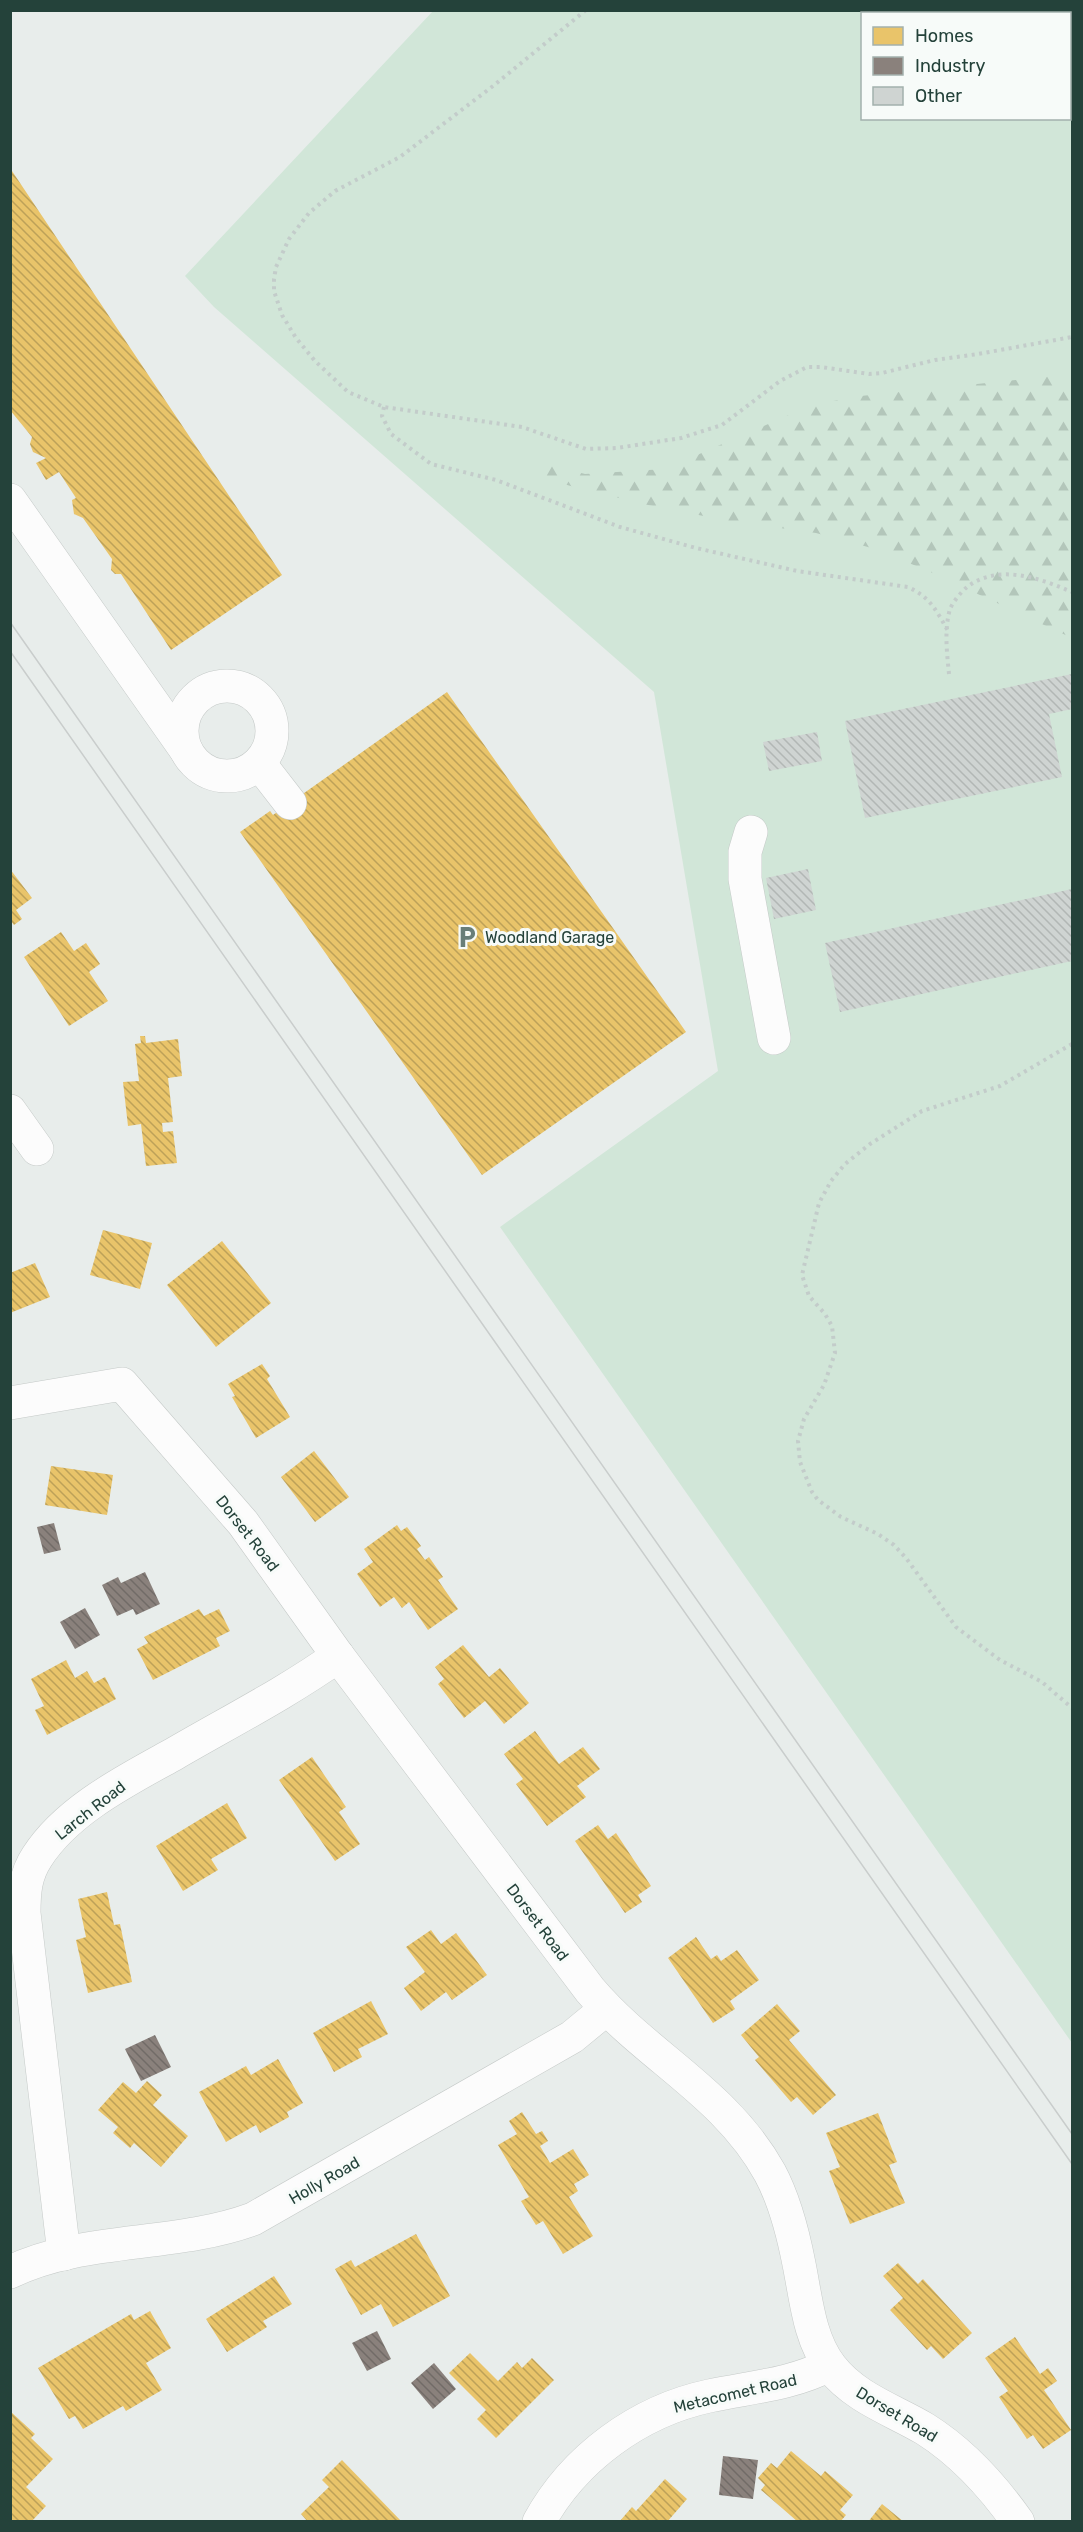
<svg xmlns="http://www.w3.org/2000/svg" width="1083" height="2532" viewBox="0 0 1083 2532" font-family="Rubik,sans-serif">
	<defs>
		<pattern id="forest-firs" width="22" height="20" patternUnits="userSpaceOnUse" patternTransform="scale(1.5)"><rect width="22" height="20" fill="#d1e6d8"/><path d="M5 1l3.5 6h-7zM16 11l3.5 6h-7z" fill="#b3c6ba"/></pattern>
		<pattern id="homes-back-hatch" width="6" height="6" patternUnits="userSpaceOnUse" patternTransform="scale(1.5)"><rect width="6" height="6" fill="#e9c46a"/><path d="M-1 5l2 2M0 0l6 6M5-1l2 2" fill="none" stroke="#bda158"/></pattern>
		<pattern id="industry-back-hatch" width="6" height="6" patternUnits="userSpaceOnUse" patternTransform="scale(1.5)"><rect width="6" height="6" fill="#8a817c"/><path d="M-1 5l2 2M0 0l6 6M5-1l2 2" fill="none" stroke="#716b67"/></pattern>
		<pattern id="building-back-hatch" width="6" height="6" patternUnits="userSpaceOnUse" patternTransform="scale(1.5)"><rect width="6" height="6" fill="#cfd4d2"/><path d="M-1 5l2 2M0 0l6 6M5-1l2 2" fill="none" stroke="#b2b7b5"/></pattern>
	</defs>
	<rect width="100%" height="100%" fill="#e8edeb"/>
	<path fill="#d1e6d8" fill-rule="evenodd" d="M433 11H1072V2043L500 1227 718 1071 654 692 214 307 185 276ZM862 14H1070V118H862Z"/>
	<polygon fill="url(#forest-firs)" points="1064,375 1072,376 1072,638 924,569 868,547 816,533 729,521 648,505 585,490 528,474 526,465 539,462 585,474 665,469 807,407 851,397"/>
	<g fill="url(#homes-back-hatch)">
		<polygon points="10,168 282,575 171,650 121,574 115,574 111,570 112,559 83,518 74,514 72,500 76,498 59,472 46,480 36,463 46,458 33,452 30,444 32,437 10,410"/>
		<polygon points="447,692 686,1032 482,1175 240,832 270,811 273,815"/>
		<polygon points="10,869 32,898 16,910 22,919 14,925 10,920"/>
		<polygon points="61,932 74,951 86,943 100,964 89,972 108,1001 69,1026 24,957"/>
		<polygon points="140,1036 145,1036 146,1043 178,1039 182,1076 168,1078 173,1122 162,1123 163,1132 173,1131 177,1163 146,1166 141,1124 128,1126 123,1082 139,1081 135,1044 141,1043"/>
		<polygon points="103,1230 152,1243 140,1289 90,1275"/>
		<polygon points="222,1241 271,1303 216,1347 167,1285"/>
		<polygon points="35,1263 50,1297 10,1313 10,1273"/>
		<polygon points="262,1364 270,1376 267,1379 290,1417 256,1438 232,1397 235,1396 228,1384"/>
		<polygon points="314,1451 349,1497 315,1522 281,1477"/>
		<polygon points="51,1466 113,1475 107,1515 45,1505"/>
		<polygon points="397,1525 401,1531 407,1527 421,1546 417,1549 425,1560 429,1557 443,1577 438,1580 458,1609 428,1630 409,1602 402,1608 394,1597 380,1607 357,1574 373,1562 364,1549"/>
		<polygon points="199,1609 204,1616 219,1609 230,1631 216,1638 220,1646 153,1680 137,1649 148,1643 144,1637"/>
		<polygon points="463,1645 489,1677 500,1668 529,1703 504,1724 485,1701 464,1718 438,1684 444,1679 435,1667"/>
		<polygon points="66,1660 75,1678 87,1671 94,1683 105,1677 116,1699 47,1735 35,1710 44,1706 31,1679"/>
		<polygon points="535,1731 559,1764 583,1747 600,1769 577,1786 586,1797 547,1826 516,1784 523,1779 504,1754"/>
		<polygon points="312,1757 346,1807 339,1812 360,1844 335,1861 279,1780"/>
		<polygon points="227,1803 247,1838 211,1859 218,1870 183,1891 156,1846"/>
		<polygon points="598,1825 608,1839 616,1833 651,1886 638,1895 642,1902 625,1913 575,1841"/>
		<polygon points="107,1892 114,1925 120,1924 132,1982 88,1993 76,1940 86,1937 78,1899"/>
		<polygon points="431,1930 441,1944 456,1933 487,1975 452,2000 446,1992 421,2011 404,1988 425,1972 406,1947"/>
		<polygon points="696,1937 711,1959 717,1955 721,1961 737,1950 759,1980 730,2001 735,2009 713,2023 668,1958"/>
		<polygon points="371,2001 388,2034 358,2049 362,2057 334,2072 313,2033"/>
		<polygon points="777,2004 800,2031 789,2040 836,2095 813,2115 797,2097 791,2102 755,2060 759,2057 741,2035"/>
		<polygon points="278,2059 303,2103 287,2112 289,2117 260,2133 256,2125 226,2142 199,2092 246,2066 251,2075"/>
		<polygon points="147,2081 162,2095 153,2105 188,2136 161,2167 134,2143 130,2148 113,2133 118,2127 98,2110 123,2082 136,2093"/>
		<polygon points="522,2112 536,2134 542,2131 548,2141 540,2146 550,2163 573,2149 589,2175 574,2184 578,2191 569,2197 593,2236 563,2254 543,2221 536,2225 521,2201 529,2197 498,2145 517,2134 509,2121"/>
		<polygon points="878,2113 897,2162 889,2165 905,2203 850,2224 829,2171 840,2167 826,2133"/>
		<polygon points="416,2234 450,2296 393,2327 381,2304 361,2315 335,2269 351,2260 355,2267"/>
		<polygon points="898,2263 918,2284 923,2279 972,2333 943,2359 931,2346 927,2350 890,2310 903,2298 883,2276"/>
		<polygon points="274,2276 292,2304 263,2321 267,2327 227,2352 206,2319"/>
		<polygon points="150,2311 171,2348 146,2363 162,2390 126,2411 123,2406 83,2429 75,2416 69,2419 38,2368 131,2314 134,2320"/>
		<polygon points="1015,2337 1040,2374 1048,2368 1057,2381 1044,2390 1071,2430 1043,2449 1033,2435 1027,2439 999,2397 1008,2391 985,2358"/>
		<polygon points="470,2353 498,2381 517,2362 522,2368 532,2358 554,2380 496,2438 477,2419 486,2410 449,2373"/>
		<polygon points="10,2411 35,2434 31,2438 53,2459 26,2487 46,2506 31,2522 10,2522"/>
		<polygon points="791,2451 821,2476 825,2471 853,2495 840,2510 846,2515 840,2522 798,2522 761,2490 765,2485 758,2478 771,2463 777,2468"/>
		<polygon points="342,2460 402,2522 308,2522 301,2514 329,2487 322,2480"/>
		<polygon points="665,2479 687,2499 667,2522 619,2522 632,2507 636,2511"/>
		<polygon points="882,2504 904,2522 868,2522"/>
	</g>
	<g fill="url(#industry-back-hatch)">
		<polygon points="54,1523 61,1550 44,1554 37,1527"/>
		<polygon points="145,1572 160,1604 136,1615 133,1609 117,1616 102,1585 118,1577 121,1583"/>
		<polygon points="85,1608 100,1635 75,1649 60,1622"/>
		<polygon points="155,2035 171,2067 141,2081 125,2049"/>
		<polygon points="377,2331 391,2359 367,2371 352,2343"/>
		<polygon points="434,2363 456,2389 433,2409 411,2383"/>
		<polygon points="723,2456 758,2460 753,2499 719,2495"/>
	</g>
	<g fill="url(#building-back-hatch)">
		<polygon points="1072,674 1072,709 1049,714 1062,777 865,818 845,721"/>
		<polygon points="817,732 822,761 769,771 763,742"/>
		<polygon points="808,869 816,910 774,919 766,878"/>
		<polygon points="1072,889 1072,961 840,1012 825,943"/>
	</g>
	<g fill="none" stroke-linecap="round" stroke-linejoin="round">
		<g stroke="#c5cac8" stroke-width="34">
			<g id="minor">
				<polyline points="10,500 186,750"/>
				<circle cx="227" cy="731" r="45"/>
				<polyline points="259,763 290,803"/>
				<polyline points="751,832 745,852 745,879 774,1038"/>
				<polyline points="10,1111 37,1149"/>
				<path d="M10 1403 122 1384 243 1523 338 1656 590 1990C647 2057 726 2093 770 2173 785 2201 793 2233 799 2264 806 2298 809 2339 831 2367 855 2398 893 2410 925 2429 963 2453 992 2485 1018 2522"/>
				<path d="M64 2254 24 1913C24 1893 25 1875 37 1857 67 1810 127 1780 174 1754 229 1722 286 1693 338 1656"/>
				<path d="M10 2272C84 2236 174 2248 253 2219L572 2037 606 2009"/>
				<path d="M539 2522C574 2458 639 2411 709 2396 750 2387 791 2385 829 2365"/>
			</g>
		</g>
		<g stroke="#c3ccca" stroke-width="4" stroke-dasharray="3 4.5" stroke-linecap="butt">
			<polyline points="586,10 493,86 400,157 335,191 309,213 289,239 276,267 274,279 274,291 282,315 296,338 315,361 348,392 384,407 522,427 586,449 617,448 681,438 722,425 780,381 807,367 821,367 869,374 882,373 935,360 978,354 1072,337"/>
			<path d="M384 407 382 416 391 434 431 464 496 480 620 527 696 548 797 571 908 587C931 598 936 610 948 631"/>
			<path d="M949 674C947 653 944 630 950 609 953 602 961 592 967 587 999 563 1039 578 1072 592"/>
			<polyline points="1072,1044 1000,1086 922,1111 870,1144 845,1164 831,1181 819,1203 802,1275 809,1296 825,1314 832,1326 835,1353 824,1385 804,1419 798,1441 800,1462 812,1492 818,1500 841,1517 878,1534 894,1545 906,1558 956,1627 1000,1660 1042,1682 1072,1708"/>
		</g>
		<use href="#minor" stroke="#fcfcfc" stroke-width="33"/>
		<g stroke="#c9cdcc" stroke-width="1.5">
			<polyline points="10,622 1072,2134"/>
			<polyline points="10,651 1072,2164"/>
		</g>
	</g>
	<defs>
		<g id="parking-bare" transform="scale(1.8)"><path d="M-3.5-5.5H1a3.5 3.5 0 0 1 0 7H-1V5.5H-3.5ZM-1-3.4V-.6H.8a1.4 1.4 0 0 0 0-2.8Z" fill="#697e78" stroke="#f7fbf9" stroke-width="2.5" paint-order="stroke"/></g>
	</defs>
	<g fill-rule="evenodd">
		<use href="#parking-bare" x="467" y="937"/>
	</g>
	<g text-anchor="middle" stroke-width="6" stroke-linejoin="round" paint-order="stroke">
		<g font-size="16" fill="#24423a" stroke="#f7fbf9" text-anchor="start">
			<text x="485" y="943">Woodland Garage</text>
		</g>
		<g font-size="16" fill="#24423a" stroke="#f7fbf9">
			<text transform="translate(248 1533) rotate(52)" y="6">Dorset Road</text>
			<text transform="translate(90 1810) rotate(-38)" y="6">Larch Road</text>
			<text transform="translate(538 1922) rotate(53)" y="6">Dorset Road</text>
			<text transform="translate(324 2180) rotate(-30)" y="6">Holly Road</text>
			<text transform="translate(735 2393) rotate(-13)" y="6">Metacomet Road</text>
			<text transform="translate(897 2414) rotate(31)" y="6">Dorset Road</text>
		</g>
	</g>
	<rect width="1083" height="2532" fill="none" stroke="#24423a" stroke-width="24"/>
	<rect x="861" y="12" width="210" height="108" fill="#f7fbf9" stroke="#a3b1ad" stroke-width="1.5"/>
	<rect x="873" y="27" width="30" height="18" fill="#e9c46a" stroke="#a3b1ad" stroke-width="1.5"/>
	<text x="915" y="42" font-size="18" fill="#24423a">Homes</text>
	<rect x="873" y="57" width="30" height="18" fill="#8a817c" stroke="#a3b1ad" stroke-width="1.5"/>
	<text x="915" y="72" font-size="18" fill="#24423a">Industry</text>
	<rect x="873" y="87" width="30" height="18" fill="#cfd4d2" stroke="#a3b1ad" stroke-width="1.5"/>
	<text x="915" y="102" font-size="18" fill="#24423a">Other</text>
</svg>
